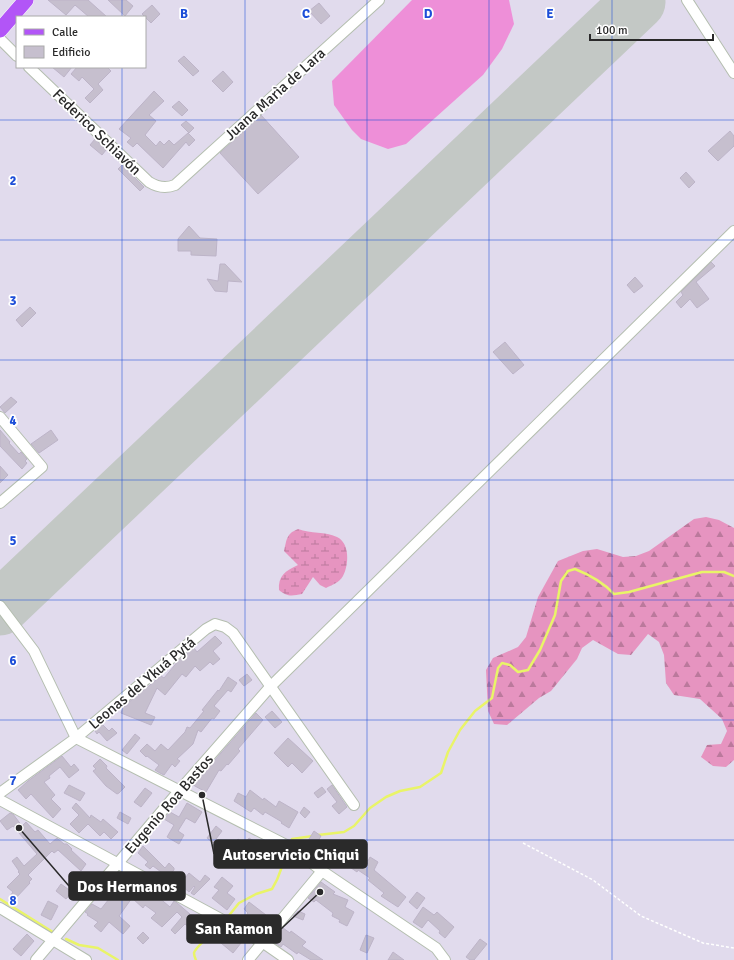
<svg xmlns="http://www.w3.org/2000/svg" width="734" height="960" viewBox="0 0 734 960" font-family="Signika,sans-serif">
	<defs>
		<pattern id="forest-firs" width="22" height="20" patternUnits="userSpaceOnUse"><rect width="22" height="20" fill="#e694c0"/><path d="M5 1l3.5 6h-7zM16 11l3.5 6h-7z" fill="#bb799c"/></pattern>
		<pattern id="wetland-marsh" width="20" height="14" patternUnits="userSpaceOnUse"><rect width="20" height="14" fill="#e694c0"/><path d="M1 5h8M5 5V1M11 12h8M15 12V8" fill="none" stroke="#bb799c"/></pattern>
	</defs>
	<rect width="100%" height="100%" fill="#e1dbed"/>
	<polygon fill="url(#forest-firs)" points="706,517 719,520 734,528 734,760 726,767 713,766 701,757 707,745 721,744 727,731 722,719 700,699 674,695 666,683 664,655 659,642 648,634 631,655 618,654 593,640 582,648 577,659 551,691 539,698 507,725 494,724 488,711 486,670 493,658 518,647 526,637 538,597 558,561 583,551 597,549 623,557 636,556 649,551 694,519"/>
	<path fill="url(#wetland-marsh)" d="M298 529C311 534 325 531 337 537 350 543 349 565 343 576 340 582 332 585 326 588L320 585 313 577 302 594C292 596 287 597 279 590 278 576 285 571 298 565L284 551C287 539 286 534 298 529Z"/>
	<polygon fill="#ee8fd8" points="412,0 509,0 514,24 502,49 483,75 406,144 388,149 361,139 352,130 334,105 332,81"/>
	<g fill="none" stroke-linecap="round" stroke-linejoin="round">
		<g stroke="#e9f468" stroke-width="2.5">
			<path d="M318 835 344 832 354 826 370 808 386 797 400 791 420 787 441 773 448 752 460 730 475 711 492 698 498 668 502 663 510 665 518 672 528 670 540 650 555 615 561 581 568 571 575 569C590 575 603 582 614 594L629 592 702 572H724L734 576"/>
			<polyline points="292,839 313,836"/>
			<polyline points="0,899 56,934"/>
			<path d="M227 918 239 903 256 894 272 889C280 876 284 864 284 849"/>
			<polyline points="66,939 79,945 98,948 118,960"/>
			<path d="M196 960C195 958 194 956 194 953 195 947 214 932 220 926"/>
		</g>
		<polyline stroke="#c3c8c5" stroke-width="55" points="0,608 638,2"/>
	</g>
	<g fill="#c6bfce" stroke="#bdb4c8">
		<polygon points="48,0 88,0 107,17 89,17 75,5 66,15"/>
		<polygon points="108,0 126,0 133,6 125,16"/>
		<polygon points="319,3 330,16 321,24 309,11"/>
		<polygon points="152,5 160,14 151,23 142,14"/>
		<polygon points="184,56 199,71 193,76 178,61"/>
		<polygon points="52,67 72,67 64,77"/>
		<polygon points="77,67 107,67 111,71 98,84 103,90 90,103 85,98 94,89 82,77 79,81 71,74"/>
		<polygon points="223,71 233,82 223,92 212,81"/>
		<polygon points="154,91 164,101 149,115 156,121 145,135 156,146 160,141 164,145 169,140 174,145 188,133 195,140 189,146 186,142 163,168 137,143 133,147 127,142 131,138 119,129"/>
		<polygon points="179,101 188,110 182,116 172,107"/>
		<polygon points="261,115 299,157 258,194 220,153"/>
		<polygon points="186,121 194,128 189,133 181,125"/>
		<polygon points="730,131 734,136 734,146 718,161 708,151"/>
		<polygon points="95,139 106,150 102,155 90,145"/>
		<polygon points="122,165 144,187 140,191 118,169"/>
		<polygon points="686,172 695,182 689,188 680,178"/>
		<polygon points="189,226 200,238 217,239 216,256 191,255 191,251 178,251 178,239"/>
		<polygon points="711,262 715,266 696,282 709,299 697,308 690,299 681,308 676,302 683,295 681,292"/>
		<polygon points="220,264 225,264 242,282 228,281 227,292 215,291 207,279 218,281"/>
		<polygon points="635,277 643,286 634,293 627,285"/>
		<polygon points="30,307 36,313 22,327 16,320"/>
		<polygon points="505,342 524,365 513,374 493,352"/>
		<polygon points="11,397 17,402 5,413 0,407"/>
		<polygon points="0,430 10,442 9,443 19,454 21,452 27,459 25,461 27,463 22,469 0,446"/>
		<polygon points="51,430 58,440 39,453 31,444"/>
		<polygon points="0,466 8,475 0,483"/>
		<polygon points="215,636 222,643 213,651 220,659 213,665 210,662 200,671 195,666 186,677 182,674 165,695 157,688 145,713 155,717 151,725 121,713 124,706 127,706 129,702 161,676 164,678 179,660 194,648 197,652"/>
		<polygon points="247,674 252,680 244,686 239,680"/>
		<polygon points="228,677 237,683 231,692 228,690 214,706 220,711 214,719 212,718 201,732 198,730 193,744 177,759 180,761 175,767 172,764 164,775 160,773 155,770 159,765 147,756 146,757 140,751 147,744 155,751 161,744 168,750 185,732 187,727 190,728 204,711 202,710 218,690 219,691"/>
		<polygon points="272,711 282,722 275,728 265,717"/>
		<polygon points="256,713 263,720 238,749 240,751 228,765 227,764 221,771 219,770 206,792 193,785"/>
		<polygon points="102,724 109,731 112,728 117,733 107,741 99,732 97,734 95,731"/>
		<polygon points="135,734 140,738 127,754 122,750"/>
		<polygon points="288,738 313,761 302,773 292,763 288,767 274,753"/>
		<polygon points="62,756 71,767 74,764 79,770 69,778 60,767 49,776 50,778 44,782 55,795 51,799 61,809 53,818 31,794 26,799 18,790 28,781"/>
		<polygon points="100,759 107,766 106,768 125,787 119,793 117,794 106,786 93,771 96,769 93,766"/>
		<polygon points="69,785 85,793 80,801 64,793"/>
		<polygon points="332,785 347,807 339,814 332,806 337,802 327,789"/>
		<polygon points="322,787 326,792 318,798 314,793"/>
		<polygon points="145,788 152,793 141,807 134,802"/>
		<polygon points="250,790 263,800 264,798 276,807 279,801 298,812 289,828 281,823 282,822 265,812 263,815 254,808 251,812 234,801 238,793 246,797"/>
		<polygon points="76,803 90,818 91,815 101,822 103,819 118,832 111,839 104,832 100,836 88,824 79,833 70,824 79,815 72,808"/>
		<polygon points="187,803 202,812 195,823 186,818 178,831 184,835 179,844 167,837 174,825 164,819 170,812 179,817"/>
		<polygon points="304,807 310,812 305,818 300,813"/>
		<polygon points="120,812 131,818 128,824 117,818"/>
		<polygon points="10,813 13,814 22,826 26,822 35,832 38,830 50,844 57,838 64,844 67,844 72,849 71,850 86,864 81,871 58,850 54,853 52,851 28,875 32,879 29,882 30,883 14,900 10,896 13,892 7,887 20,874 18,872 19,871 12,861 17,857 24,866 37,854 13,826 7,830 0,821"/>
		<polygon points="216,826 222,831 213,843 207,838"/>
		<polygon points="314,831 321,836 314,848 306,844"/>
		<polygon points="249,838 268,850 273,854 267,860 257,850 246,865 239,860 243,854 233,845 238,839 248,847 250,844 247,841"/>
		<polygon points="344,842 354,850 353,851 368,861 370,857 378,862 374,870 406,897 398,907 381,896 384,893 368,880 370,878 358,870 357,872 344,863 343,864 333,857"/>
		<polygon points="143,846 165,868 169,863 174,868 174,870 168,877 153,866 150,869 145,865 148,862 138,853"/>
		<polygon points="189,873 200,882 205,875 210,879 194,895 191,893 195,887 194,886 189,892 181,885 181,883"/>
		<polygon points="222,877 233,886 227,893 235,899 227,910 212,898 219,890 214,887"/>
		<polygon points="125,879 130,882 132,879 142,884 140,887 154,899 157,896 170,907 174,901 176,902 198,921 196,923 200,926 195,932 185,924 175,934 171,930 182,917 177,912 162,927 151,918 156,913 145,905 143,908 132,898 119,916 130,926 123,934 109,922 101,932 94,926 98,922 87,915 88,914 85,912 92,904 101,909"/>
		<polygon points="321,882 335,892 333,894 348,900 345,907 354,912 347,926 339,922 340,920 332,916 333,913 316,900 314,902 308,898"/>
		<polygon points="61,884 72,892 66,899 56,891"/>
		<polygon points="417,892 425,898 417,909 409,902"/>
		<polygon points="48,901 58,906 51,920 41,915"/>
		<polygon points="249,902 266,915 256,929 243,919 248,913 244,909"/>
		<polygon points="423,907 434,915 437,912 454,927 445,938 439,933 440,931 428,920 422,928 413,922"/>
		<polygon points="298,911 305,914 303,920 293,916"/>
		<polygon points="283,928 290,933 291,931 306,942 302,946 323,960 311,960 298,952 297,954 283,944 281,947 273,942"/>
		<polygon points="143,932 149,938 143,944 137,938"/>
		<polygon points="27,934 34,941 21,956 13,949"/>
		<polygon points="228,934 241,943 233,953 221,943"/>
		<polygon points="366,935 374,938 367,953 360,950"/>
		<polygon points="480,939 487,944 474,960 470,960 466,957"/>
		<polygon points="393,952 404,960 388,960"/>
	</g>
	<g fill="none" stroke-linecap="round" stroke-linejoin="round">
		<g stroke="#b4beaf" stroke-width="12">
			<g id="minor">
				<polyline points="687,0 734,73"/>
				<polyline points="0,39 17,56"/>
				<path d="M29 67 149 182C157 187 165 189 175 185L379 0"/>
				<polyline points="0,417 42,467 0,503"/>
				<polyline points="0,606 34,651 76,738 294,849 322,871 436,948 445,960"/>
				<polyline points="0,793 76,738 206,629 215,624 225,627 233,633 354,805"/>
				<polyline points="0,800 230,924 262,942 288,960"/>
				<polyline points="0,908 86,960"/>
				<polyline points="36,960 179,791 270,687 734,231"/>
				<polyline points="248,960 322,871"/>
			</g>
		</g>
		<g stroke="#fff" stroke-width="16">
			<polyline id="primary" points="0,30 26,0"/>
		</g>
		<polyline stroke="#fff" stroke-width="1.5" stroke-dasharray="3 2" stroke-linecap="butt" points="523,843 593,880 641,916 703,943 734,948"/>
		<use href="#minor" stroke="#fff" stroke-width="10"/>
		<use href="#primary" stroke="#b255f7" stroke-width="15"/>
	</g>
	<path fill="none" stroke="#1d4ed8" stroke-width="1" stroke-opacity="0.55" d="M122 0V17M245 0V960M367 0V960M489 0V960M612 0V960M122 67V960M0 120H734M0 240H734M0 360H734M0 480H734M0 600H734M0 720H734M0 840H734"/>
	<g text-anchor="middle" stroke-width="3.5" stroke-linejoin="round" paint-order="stroke">
		<g font-size="15" fill="#2a2a2a" stroke="#fff">
			<text transform="translate(275 94) rotate(-42)" y="5">Juana Marìa de Lara</text>
			<text transform="translate(97 132) rotate(44)" y="5">Federico Schiavón</text>
			<text transform="translate(142 683) rotate(-40)" y="5">Leonas del Ykuá Pytá</text>
			<text transform="translate(169 804) rotate(-49)" y="5">Eugenio Roa Bastos</text>
		</g>
	</g>
	<g font-size="13" text-anchor="middle" font-weight="bold" fill="#1d4ed8" stroke="#fff" stroke-width="3.5" stroke-linejoin="round" paint-order="stroke">
		<text x="184" y="18">B</text>
		<text x="306" y="18">C</text>
		<text x="428" y="18">D</text>
		<text x="550" y="18">E</text>
		<text x="13" y="185">2</text>
		<text x="13" y="305">3</text>
		<text x="13" y="425">4</text>
		<text x="13" y="545">5</text>
		<text x="13" y="665">6</text>
		<text x="13" y="785">7</text>
		<text x="13" y="905">8</text>
	</g>
	<path fill="none" stroke="#2a2a2a" stroke-width="1.5" d="M202 795L214 854M19 828L69 886M320 892L281 929"/>
	<g fill="#2a2a2a" stroke="#fff" stroke-width="1.5">
		<circle cx="202" cy="795" r="4"/>
		<circle cx="19" cy="828" r="4"/>
		<circle cx="320" cy="892" r="4"/>
	</g>
	<g fill="#2a2a2a" stroke="#2a2a2a" stroke-width="1.5">
		<rect x="214" y="840" width="153" height="28" rx="4"/>
		<rect x="69" y="872" width="116" height="28" rx="4"/>
		<rect x="187" y="915" width="94" height="28" rx="4"/>
	</g>
	<g font-size="16" text-anchor="middle" font-weight="bold" fill="#fff">
		<text x="291" y="860">Autoservicio Chiqui</text>
		<text x="127" y="892">Dos Hermanos</text>
		<text x="234" y="934">San Ramon</text>
	</g>
	<rect x="16" y="16" width="130" height="52" fill="#ffffff" stroke="#aaaaaa"/>
	<rect x="24" y="29" width="20" height="6" fill="#b255f7" stroke="#aaaaaa"/>
	<text x="52" y="36" font-size="12" fill="#2a2a2a">Calle</text>
	<rect x="24" y="46" width="20" height="12" fill="#c6bfce" stroke="#aaaaaa"/>
	<text x="52" y="56" font-size="12" fill="#2a2a2a">Edificio</text>
	<path d="M590 34v6h123v-6" fill="none" stroke="#2a2a2a" stroke-width="2"/>
	<text x="596" y="34" font-size="12" fill="#2a2a2a" stroke="#ffffff" stroke-width="3" paint-order="stroke">100 m</text>
</svg>
